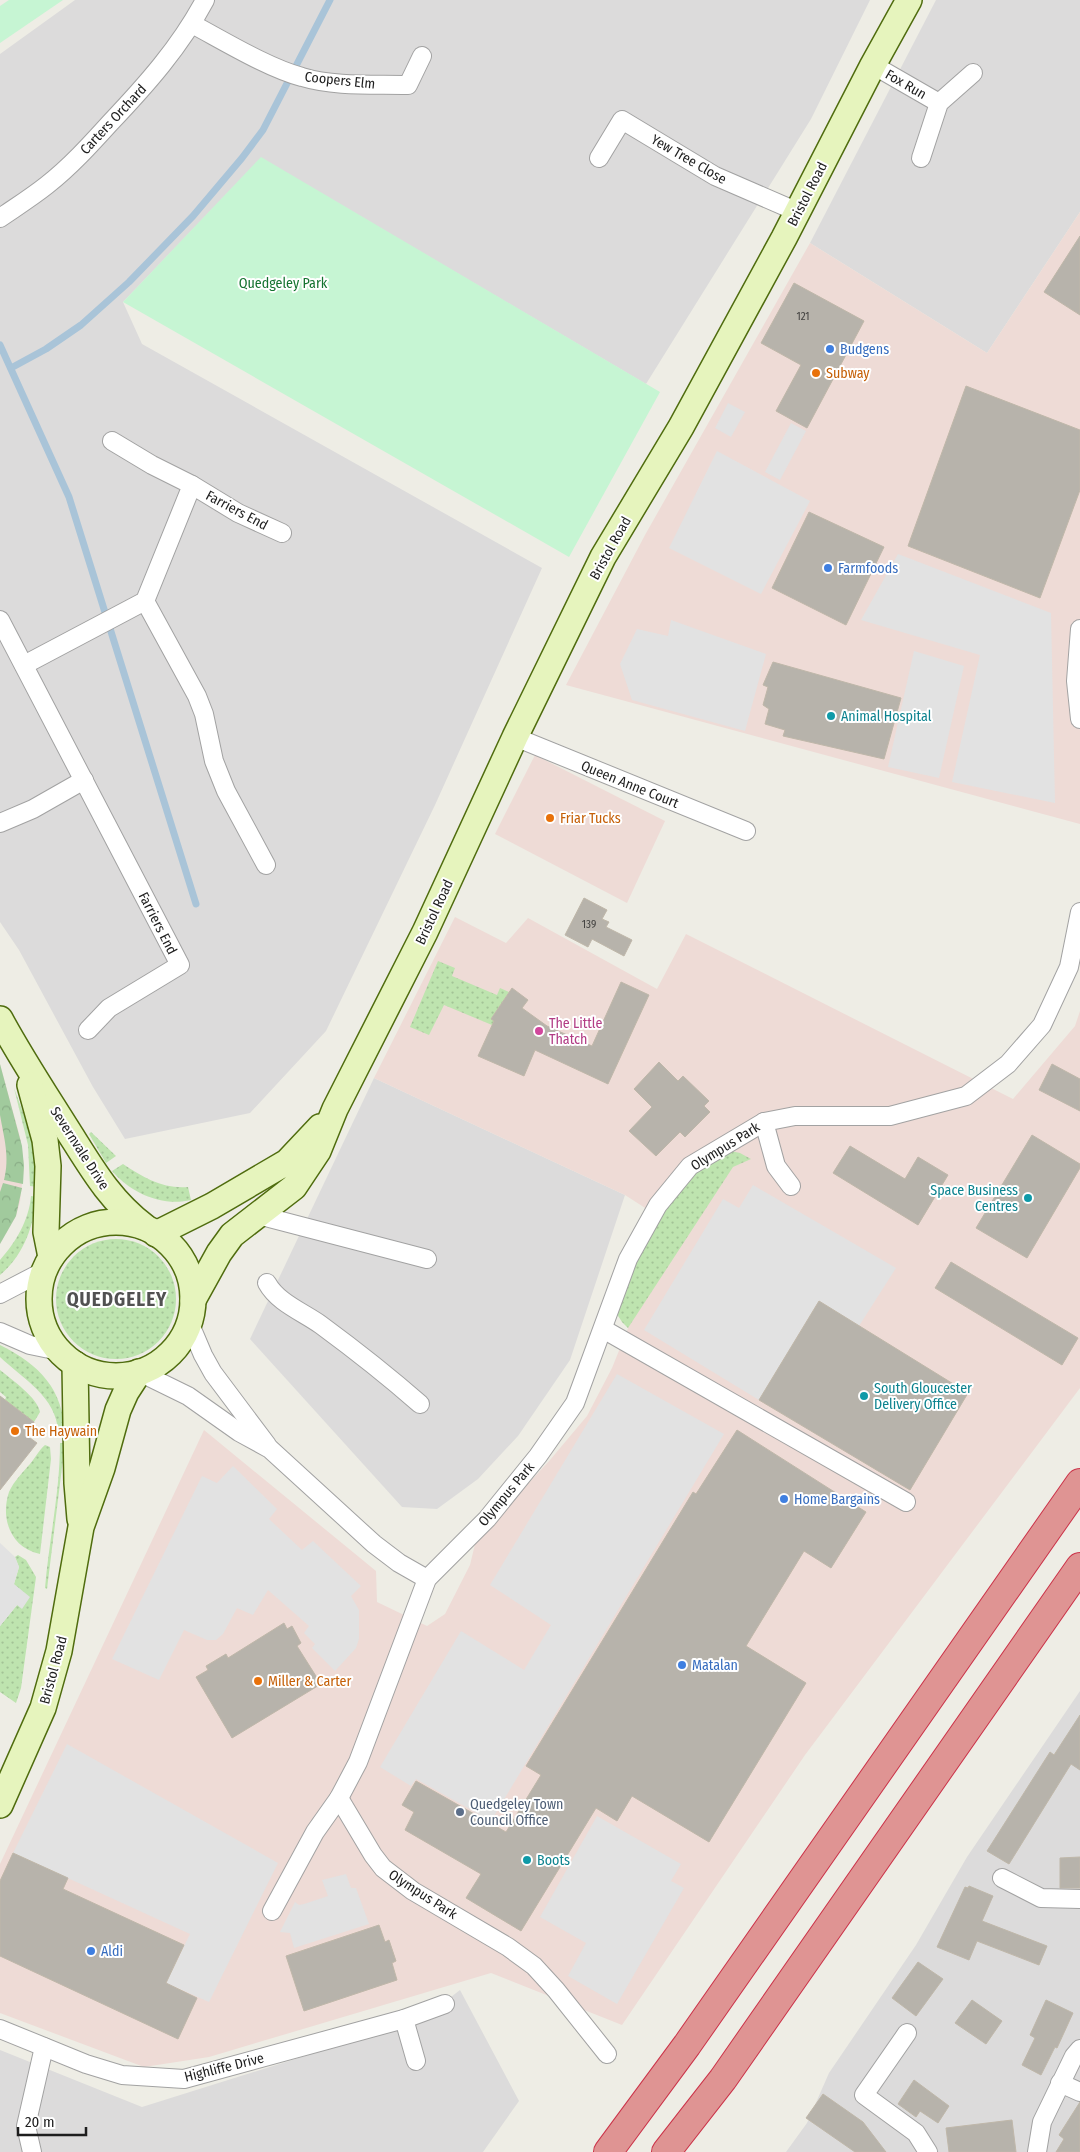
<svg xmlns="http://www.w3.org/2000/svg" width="1080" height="2152" viewBox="0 0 1080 2152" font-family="'Fira Sans Condensed',sans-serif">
	<defs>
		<pattern id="grass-dots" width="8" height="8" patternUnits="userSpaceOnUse" patternTransform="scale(1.25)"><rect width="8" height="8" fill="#bee4af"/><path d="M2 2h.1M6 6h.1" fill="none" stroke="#a3c396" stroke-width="1.8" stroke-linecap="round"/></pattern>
		<pattern id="forest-crowns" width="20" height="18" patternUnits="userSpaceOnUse" patternTransform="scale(1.25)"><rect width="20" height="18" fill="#a1ca9d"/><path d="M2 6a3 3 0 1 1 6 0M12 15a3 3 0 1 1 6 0" fill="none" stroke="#8aad87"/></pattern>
	</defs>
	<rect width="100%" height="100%" fill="#eeede5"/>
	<g fill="#dcdbdb">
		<polygon points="75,0 870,0 811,119 646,384 261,158 123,302 142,344 542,568 435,805 326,1031 250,1113 125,1139 93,1087 19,950 0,922 0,54"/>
		<polygon points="936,0 1080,0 1080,212 987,353 810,243"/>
		<polygon points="374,1078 625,1195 570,1360 518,1436 478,1479 437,1509 402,1507 250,1339"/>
		<polygon points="1080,1691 1080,2152 786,2152 807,2123 829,2073 916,1945 967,1857"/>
		<polygon points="460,1990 519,2101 483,2152 0,2152 0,2050 142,2107 423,2019"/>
	</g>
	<g fill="#eedbd6">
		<polygon points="1080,212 1080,824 566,685 645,535 810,243 987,353"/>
		<polygon points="535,755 665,821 627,903 495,834"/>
		<polygon points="455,917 506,943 528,918 657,989 686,934 1013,1099 1075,1026 1080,1011 1080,1388 805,1755 622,2025 491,1973 209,2057 144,2067 0,2013 0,1864 204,1430 376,1571 377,1602 427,1626 445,1614 470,1565 476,1540 550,1460 587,1416 612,1368 670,1224 625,1195 374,1078"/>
		<polygon points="0,1064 20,1137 24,1166 20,1202 16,1216 0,1244"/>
	</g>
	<g fill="url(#grass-dots)">
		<polygon points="438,961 455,968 452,976 497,995 500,988 509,992 491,1019 494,1021 492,1025 444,1005 429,1035 410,1027"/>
		<polygon points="14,1088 34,1142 38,1187 30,1186 28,1145"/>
		<polygon points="91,1132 116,1156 106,1163 89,1134"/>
		<polygon points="731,1151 740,1153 751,1159 733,1167 628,1328 622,1322 615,1311 634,1257 678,1188 706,1165"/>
		<path d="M123 1164C144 1178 163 1189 188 1187L191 1200C162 1207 131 1193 112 1171Z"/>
		<path d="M31 1196 37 1197C33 1227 24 1255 0 1275V1260C16 1242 29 1220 31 1196Z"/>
		<circle cx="116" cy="1299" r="60"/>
		<path d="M0 1345C40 1365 63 1389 65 1434L58 1432C57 1397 22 1378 0 1357Z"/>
		<path d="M0 1370C11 1379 38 1398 40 1412L34 1422 5 1400 6 1397 0 1392Z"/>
		<path d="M60 1443H65L47 1589 45 1588C49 1540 60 1492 60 1443Z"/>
		<path d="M45 1445 50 1447 51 1459 40 1554C11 1548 0 1519 9 1492 14 1481 23 1472 30 1464 35 1458 39 1450 45 1445Z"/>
		<polygon points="18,1555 26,1560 36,1577 21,1688 16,1703 0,1692 0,1626 17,1605 14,1584 19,1567 15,1557"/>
	</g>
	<g fill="url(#forest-crowns)">
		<path d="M0 1064 22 1146 24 1166 23 1184 4 1180C10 1157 4 1138 0 1115 0 1098 0 1080 0 1064Z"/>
		<polygon points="3,1183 22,1188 16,1216 0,1244 0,1192"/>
	</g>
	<g fill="#c6f5d3">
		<polygon points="9,0 63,0 0,43 0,6"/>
		<polygon points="261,157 660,392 569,557 123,302"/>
	</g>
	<g fill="#e2e2e2">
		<polygon points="728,403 745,412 731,437 715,428"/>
		<polygon points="791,423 806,431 780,480 765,472"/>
		<polygon points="717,451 810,501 761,594 669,548"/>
		<polygon points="898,554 1051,613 1055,803 952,782 980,655 861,620"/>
		<polygon points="671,620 766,654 745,731 632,700 620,664 637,629 668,636"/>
		<polygon points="914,651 964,666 939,778 888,767"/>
		<polygon points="753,1185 896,1268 859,1326 819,1301 759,1400 644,1330 723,1199 739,1208"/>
		<polygon points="617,1374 724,1434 491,1821 416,1779 411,1786 380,1767 461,1631 524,1670 551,1625 490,1585"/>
		<polygon points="233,1466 277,1509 269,1519 302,1550 313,1541 361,1586 351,1596 359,1610 359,1639 356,1648 335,1671 312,1648 315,1644 304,1633 309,1626 268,1590 253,1615 237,1608 223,1634 216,1640 207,1640 184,1630 159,1680 112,1659 202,1476 217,1483"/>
		<polygon points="0,1543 15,1557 19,1567 14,1584 30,1597 22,1609 17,1605 0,1626"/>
		<polygon points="67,1744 278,1863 209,2002 166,1983 190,1934 13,1853"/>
		<polygon points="597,1816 681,1864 671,1881 684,1888 617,2004 568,1976 586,1943 540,1917"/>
		<polygon points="346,1874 351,1888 356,1888 369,1924 294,1948 290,1933 280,1932 295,1902 299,1905 304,1904 328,1896 322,1880"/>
	</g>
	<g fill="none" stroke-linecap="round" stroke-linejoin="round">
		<g stroke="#a9c4d8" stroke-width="7">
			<polyline points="0,345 69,497 196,904"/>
			<polyline points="11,368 46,349 81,325 129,282 193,216 242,158 263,130 330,0"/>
		</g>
	</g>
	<g fill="#b7b3ab" stroke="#bfb7a9">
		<polygon points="1080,236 1080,315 1044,292"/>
		<polygon points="794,283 864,321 807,428 776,411 801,365 761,343"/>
		<polygon points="966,386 1080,430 1080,490 1040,598 908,546"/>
		<polygon points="809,512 884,547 846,625 772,588"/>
		<polygon points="773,662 901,698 884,759 783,736 785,730 765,724 769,709 763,705 768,687 763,685"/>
		<polygon points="584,898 607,910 602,919 609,922 606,927 632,940 624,956 592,939 588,947 565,935"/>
		<polygon points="621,982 649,995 608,1084 535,1050 524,1076 478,1056 494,1021 491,1019 512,988 528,1000 522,1008 547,1026 592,1046"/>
		<polygon points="659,1062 678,1081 683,1076 709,1101 704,1106 710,1112 685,1137 680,1132 656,1156 629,1131 652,1107 634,1089"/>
		<polygon points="1052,1064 1080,1079 1080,1111 1039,1090"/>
		<polygon points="1032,1135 1080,1164 1080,1168 1027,1258 976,1228"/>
		<polygon points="850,1146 905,1179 918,1157 948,1175 918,1225 833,1173"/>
		<polygon points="951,1262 1078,1338 1062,1365 935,1288"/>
		<polygon points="819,1301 968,1393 910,1490 759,1400"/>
		<polygon points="0,1396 34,1422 33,1425 34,1426 26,1435 37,1443 0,1490"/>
		<polygon points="737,1430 866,1512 831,1568 804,1551 746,1646 806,1683 709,1842 632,1796 617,1821 596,1808 521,1931 466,1898 481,1874 405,1830 414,1812 402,1805 416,1781 506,1832 541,1775 526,1766 693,1492 696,1494"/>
		<polygon points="284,1623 287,1629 292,1626 301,1643 297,1646 321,1684 232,1738 196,1677 208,1670 206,1666 226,1654 228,1658"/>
		<polygon points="1080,1715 1080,1770 1071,1764 1009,1864 987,1851 1050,1752 1054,1755"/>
		<polygon points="13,1853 68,1878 63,1889 184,1945 166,1983 197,1998 178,2039 0,1956 0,1881"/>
		<polygon points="1080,1857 1080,1888 1060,1888 1060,1858"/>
		<polygon points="969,1886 993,1896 982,1921 1047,1946 1039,1965 977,1941 969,1960 937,1947 965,1887 968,1888"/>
		<polygon points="379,1925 385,1942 389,1940 396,1961 392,1963 397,1980 304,2011 286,1956"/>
		<polygon points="918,1962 943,1979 916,2016 892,1998"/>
		<polygon points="972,2000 1002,2021 986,2044 955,2023"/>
		<polygon points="1046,2000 1073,2013 1057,2048 1055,2047 1041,2075 1022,2065 1035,2038 1030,2035"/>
		<polygon points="914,2080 949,2106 938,2123 920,2111 916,2117 898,2104"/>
		<polygon points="823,2094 863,2122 886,2152 855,2152 806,2118"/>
		<polygon points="1080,2102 1080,2152 1056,2152 1064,2139 1059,2135"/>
		<polygon points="1012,2120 1016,2152 949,2152 946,2128"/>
	</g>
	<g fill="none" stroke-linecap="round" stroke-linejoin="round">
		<g stroke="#a2a2a2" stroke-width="20">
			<g id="street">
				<path d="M192 24C224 41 268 68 302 77 335 87 374 84 408 85L422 56"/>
				<polyline points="873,65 939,103"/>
				<polyline points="599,158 622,120 715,176 798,212"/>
				<polyline points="921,158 939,103 973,73"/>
				<path d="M0 218C16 207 32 197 47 185 70 167 90 145 110 123 146 85 180 47 205 0"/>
				<polyline points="192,485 238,513 282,533"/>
				<polyline points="145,601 197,696 204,714 214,761 226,791 266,865"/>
				<polyline points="0,620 180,965 109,1008 88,1030"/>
				<polyline points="1080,629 1076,681 1080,719"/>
				<polyline points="24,665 145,601 192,485 152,465 112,441"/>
				<polyline points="515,737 746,831"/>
				<polyline points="0,823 33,809 84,780"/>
				<polyline points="764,1122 776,1166 791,1186"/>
				<polyline points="258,1215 427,1259"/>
				<path d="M267 1283C278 1303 303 1312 321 1325 355 1350 388 1376 420 1404"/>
				<polyline points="0,1294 44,1271"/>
				<polyline points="189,1322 203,1355 213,1373 267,1445"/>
				<polyline points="603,1329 906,1502"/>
				<polyline points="0,1332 30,1345 59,1351"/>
				<polyline points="139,1372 188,1396 239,1432 270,1449 374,1544 399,1563 427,1579"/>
				<polyline points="339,1798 373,1855 383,1868 413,1891 508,1947 534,1966 556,1990 607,2054"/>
				<polyline points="1002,1878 1041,1898 1080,1899"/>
				<polyline points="272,1911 315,1832 339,1798 358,1762 427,1579 487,1519 538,1456 575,1403 628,1259 658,1205 690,1166 764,1122 795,1116 890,1116 966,1096 1008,1064 1042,1025 1069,967 1080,912"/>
				<polyline points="404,2019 416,2061"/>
				<polyline points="0,2029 86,2064 122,2075 184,2079 404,2019 445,2004"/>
				<polyline points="907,2033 864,2095 916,2133 928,2152"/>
				<polyline points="1060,2083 1080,2092"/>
				<polyline points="32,2152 26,2126 44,2047"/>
				<polyline points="1037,2152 1042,2122 1074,2056 1080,2049"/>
			</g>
		</g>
		<g stroke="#4f6c0e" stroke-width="28">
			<g id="secondary">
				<path d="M0 1019C20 1056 43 1091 65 1126 90 1165 108 1199 145 1227"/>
				<polyline points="30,1085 45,1140 48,1166 46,1232 51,1257"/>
				<circle cx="116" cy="1299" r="77"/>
				<polyline points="156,1234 212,1206 287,1162 320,1127"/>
				<polyline points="193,1300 219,1253 232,1235 294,1187 318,1151 335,1109 425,932 515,737 603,557 681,427 784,238 873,65 909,0"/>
				<polyline points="75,1364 77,1483 80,1519"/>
				<polyline points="0,1805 43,1708 59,1651 81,1527 102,1468 118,1410 126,1392 139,1372"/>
			</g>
		</g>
		<g stroke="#cb3349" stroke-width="30">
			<g id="highway">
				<polyline points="608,2152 687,2045 1080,1483"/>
				<polyline points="666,2152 723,2079 1080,1567"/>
			</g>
		</g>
		<use href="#street" stroke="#fff" stroke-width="18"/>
		<use href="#secondary" stroke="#e6f4bd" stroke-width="25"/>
		<use href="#highway" stroke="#df9493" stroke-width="28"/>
	</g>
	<g fill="#3f7fe0" stroke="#fff" stroke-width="2">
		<circle cx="830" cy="349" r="5"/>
		<circle cx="828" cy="568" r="5"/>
		<circle cx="784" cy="1499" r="5"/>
		<circle cx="682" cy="1665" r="5"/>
		<circle cx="91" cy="1951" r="5"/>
	</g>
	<g fill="#e8710a" stroke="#fff" stroke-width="2">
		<circle cx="816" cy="373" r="5"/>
		<circle cx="550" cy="818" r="5"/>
		<circle cx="15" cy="1431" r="5"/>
		<circle cx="258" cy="1681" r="5"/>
	</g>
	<g fill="#0f9aa8" stroke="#fff" stroke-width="2">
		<circle cx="831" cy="716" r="5"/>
		<circle cx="1028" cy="1198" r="5"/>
		<circle cx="864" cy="1396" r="5"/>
		<circle cx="527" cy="1860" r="5"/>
	</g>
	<circle fill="#d1479c" stroke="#fff" stroke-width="2" cx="539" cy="1031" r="5"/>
	<circle fill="#5c6f8a" stroke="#fff" stroke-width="2" cx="460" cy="1812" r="5"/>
	<g text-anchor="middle" stroke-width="4" stroke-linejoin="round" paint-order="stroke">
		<g font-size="11" fill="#444341">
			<text x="803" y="320">121</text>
			<text x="589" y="928">139</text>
		</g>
		<g font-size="14" fill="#1e1e1e" stroke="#fff">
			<text transform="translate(340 80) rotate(6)" y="5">Coopers Elm</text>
			<text transform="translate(906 84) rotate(30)" y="5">Fox Run</text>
			<text transform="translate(113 119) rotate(-47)" y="5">Carters Orchard</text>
			<text transform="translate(689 159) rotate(30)" y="5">Yew Tree Close</text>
			<text transform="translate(807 194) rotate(-63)" y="5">Bristol Road</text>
			<text transform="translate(237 510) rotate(28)" y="5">Farriers End</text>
			<text transform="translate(610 548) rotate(-61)" y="5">Bristol Road</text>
			<text transform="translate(630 784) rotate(22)" y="5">Queen Anne Court</text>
			<text transform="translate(434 912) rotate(-65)" y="5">Bristol Road</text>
			<text transform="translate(158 923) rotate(63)" y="5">Farriers End</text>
			<text transform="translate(725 1146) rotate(-32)" y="5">Olympus Park</text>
			<text transform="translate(80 1148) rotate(57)" y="5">Severnvale Drive</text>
			<text transform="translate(506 1494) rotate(-50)" y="5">Olympus Park</text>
			<text transform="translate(53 1670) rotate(-75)" y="5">Bristol Road</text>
			<text transform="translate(423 1894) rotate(33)" y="5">Olympus Park</text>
			<text transform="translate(224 2067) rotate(-14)" y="5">Highliffe Drive</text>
		</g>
		<g font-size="14" fill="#157330" stroke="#fff">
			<text x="283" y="288">Quedgeley Park</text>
		</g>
		<g font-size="14" fill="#366cbe" stroke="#fff" text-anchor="start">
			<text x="840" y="354">Budgens</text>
			<text x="838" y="573">Farmfoods</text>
			<text x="794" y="1504">Home Bargains</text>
			<text x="692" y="1670">Matalan</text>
			<text x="101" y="1956">Aldi</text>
		</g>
		<g font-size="14" fill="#c56008" stroke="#fff" text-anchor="start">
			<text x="826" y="378">Subway</text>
			<text x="560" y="823">Friar Tucks</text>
			<text x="25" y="1436">The Haywain</text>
			<text x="268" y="1686">Miller &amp; Carter</text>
		</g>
		<g font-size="14" fill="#0d838f" stroke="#fff" text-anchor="start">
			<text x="841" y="721">Animal Hospital</text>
			<text x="1018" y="1195" text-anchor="end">Space Business<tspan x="1018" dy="16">Centres</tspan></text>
			<text x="874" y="1393">South Gloucester<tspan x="874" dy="16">Delivery Office</tspan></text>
			<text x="537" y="1865">Boots</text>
		</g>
		<g font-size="14" fill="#b23c85" stroke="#fff" text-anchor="start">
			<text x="549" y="1028">The Little<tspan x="549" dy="16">Thatch</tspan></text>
		</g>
		<g font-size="14" fill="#4e5e75" stroke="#fff" text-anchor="start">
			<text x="470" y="1809">Quedgeley Town<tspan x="470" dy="16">Council Office</tspan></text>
		</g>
		<g font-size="19" font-weight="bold" letter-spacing="1" fill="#515151" stroke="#fff">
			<text x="117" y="1306">QUEDGELEY</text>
		</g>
	</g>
	<path d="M18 2127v8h68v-8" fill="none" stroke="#1e1e1e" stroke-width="2.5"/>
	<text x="25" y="2127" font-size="15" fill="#1e1e1e" stroke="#ffffff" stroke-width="4" paint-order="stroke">20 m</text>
</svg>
